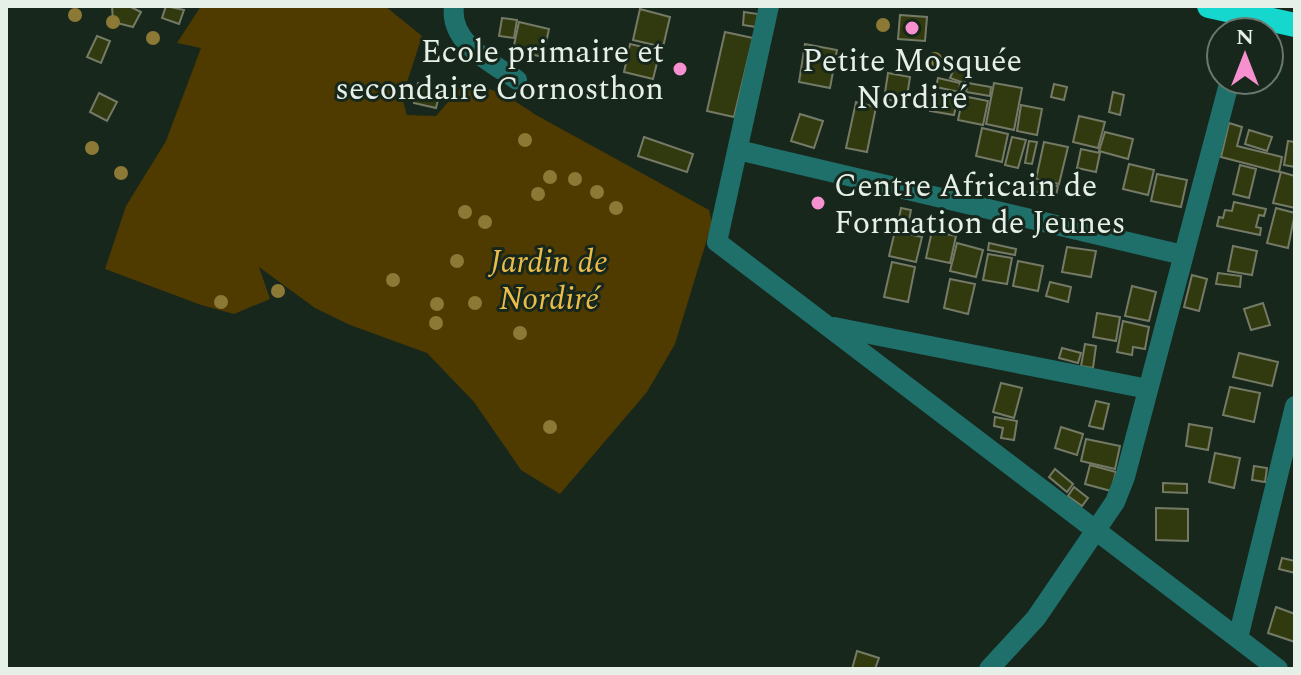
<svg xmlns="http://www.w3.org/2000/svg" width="1301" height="675" viewBox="0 0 1301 675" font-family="Spectral,serif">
	<rect width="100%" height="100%" fill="#17271c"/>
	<path fill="#4f3a00" d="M201 6H385L422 36 402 98 407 115 436 116 461 87C491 83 512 99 536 115L709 210 712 223 675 344 647 392 560 494 521 470 474 402 427 353 350 325 315 308 259 267 270 299 234 314 201 305 105 269 126 206 166 141 201 48 177 43Z"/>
	<g fill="#313a0f" stroke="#747a66" stroke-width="2">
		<polygon points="112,6 129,6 141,12 133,27 113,22"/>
		<polygon points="166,6 184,10 179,24 162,18"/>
		<polygon points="640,9 670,17 663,47 633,40"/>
		<polygon points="744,12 758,14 756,27 743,25"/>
		<polygon points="900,15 927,17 925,41 898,39"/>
		<polygon points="502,18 517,20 514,38 499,36"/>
		<polygon points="519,22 549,29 543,57 513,50"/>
		<polygon points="725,32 753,38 734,117 707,111"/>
		<polygon points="97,36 110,41 101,63 87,57"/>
		<polygon points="630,44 660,51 653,79 624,72"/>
		<polygon points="805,44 837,50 830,88 799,82"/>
		<polygon points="955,67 969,73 964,83 950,78"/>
		<polygon points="888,73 910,77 906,103 884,99"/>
		<polygon points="938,78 960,83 959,92 936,87"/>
		<polygon points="418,83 441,88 436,108 414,103"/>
		<polygon points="968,83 991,87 990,96 966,92"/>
		<polygon points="994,83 1022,88 1014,130 986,124"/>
		<polygon points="1054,84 1067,87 1064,100 1051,97"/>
		<polygon points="1113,92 1124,95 1120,115 1109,112"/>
		<polygon points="99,93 117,102 107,121 90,112"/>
		<polygon points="934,93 958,98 954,115 930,111"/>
		<polygon points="963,96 988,101 983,125 958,120"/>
		<polygon points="856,102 876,107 867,152 846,148"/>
		<polygon points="1021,105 1042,109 1037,135 1017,131"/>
		<polygon points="800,114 823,121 814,148 791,141"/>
		<polygon points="1079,116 1105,122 1098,148 1073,142"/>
		<polygon points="1229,123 1242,127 1237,146 1282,157 1279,172 1221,157"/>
		<polygon points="982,128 1008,134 1002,162 976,156"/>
		<polygon points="1249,130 1272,137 1267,151 1245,144"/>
		<polygon points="1105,132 1133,139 1128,159 1099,151"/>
		<polygon points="644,137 693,154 687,172 638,156"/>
		<polygon points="1012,137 1026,140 1018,168 1005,165"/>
		<polygon points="1029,141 1037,142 1032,164 1025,163"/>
		<polygon points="1288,141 1295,142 1295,167 1284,165"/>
		<polygon points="1044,142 1068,147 1059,184 1036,179"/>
		<polygon points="1081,149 1100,153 1096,172 1077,168"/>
		<polygon points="1129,164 1154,170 1148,195 1123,189"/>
		<polygon points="1240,165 1256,169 1249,198 1233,194"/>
		<polygon points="1281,172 1295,176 1295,208 1273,203"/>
		<polygon points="1157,174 1187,180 1181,207 1151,201"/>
		<polygon points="1032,182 1058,186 1056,196 1031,191"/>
		<polygon points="1234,202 1266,209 1264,216 1259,215 1256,227 1261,228 1260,235 1217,226 1219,217 1223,218 1225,210 1232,211"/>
		<polygon points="901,208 911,210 907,231 897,229"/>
		<polygon points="1276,208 1295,213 1288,248 1267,243"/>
		<polygon points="895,231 922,237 916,262 889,256"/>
		<polygon points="932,231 956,236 950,263 926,258"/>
		<polygon points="957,243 983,250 976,277 950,271"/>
		<polygon points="989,243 1016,249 1015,255 988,250"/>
		<polygon points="1233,246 1257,251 1252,275 1228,271"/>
		<polygon points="1067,247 1096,251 1091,277 1062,272"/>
		<polygon points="988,254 1012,258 1007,284 983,280"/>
		<polygon points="1018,261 1043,266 1038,291 1013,286"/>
		<polygon points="892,262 915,267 908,302 884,297"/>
		<polygon points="1218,273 1241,276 1240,287 1216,284"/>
		<polygon points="1192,275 1207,279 1199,311 1184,307"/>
		<polygon points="950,279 975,284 968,314 944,308"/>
		<polygon points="1050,282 1071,287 1068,302 1046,296"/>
		<polygon points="1132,286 1156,292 1149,321 1125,316"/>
		<polygon points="1263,303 1270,325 1251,330 1244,309"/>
		<polygon points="1097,313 1120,317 1116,341 1093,337"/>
		<polygon points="1123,321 1149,327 1145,349 1133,347 1132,355 1117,352"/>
		<polygon points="1085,344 1096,346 1093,368 1081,366"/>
		<polygon points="1062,348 1081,353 1078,363 1059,358"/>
		<polygon points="1239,353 1278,362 1272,386 1233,377"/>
		<polygon points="1001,383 1022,388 1014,418 993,412"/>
		<polygon points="1230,387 1260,393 1254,422 1223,415"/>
		<polygon points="1096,401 1109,404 1103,429 1089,426"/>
		<polygon points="995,417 1017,421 1014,440 1001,438 1003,428 994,426"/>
		<polygon points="1189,424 1212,428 1208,450 1186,446"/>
		<polygon points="1061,427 1083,434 1077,455 1055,448"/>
		<polygon points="1086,439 1120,446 1115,469 1081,461"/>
		<polygon points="1215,453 1240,458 1234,488 1209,482"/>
		<polygon points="1090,465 1116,472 1111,491 1085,484"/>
		<polygon points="1254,466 1267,468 1265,482 1252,480"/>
		<polygon points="1055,469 1073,484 1067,492 1049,477"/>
		<polygon points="1163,483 1187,484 1187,493 1163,492"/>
		<polygon points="1074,487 1088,498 1082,506 1068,496"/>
		<polygon points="1156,508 1188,509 1188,541 1156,540"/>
		<polygon points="1282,558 1295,561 1295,573 1279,569"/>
		<polygon points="1276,607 1295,614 1295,642 1268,633"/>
		<polygon points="857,651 879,658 875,669 852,669"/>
	</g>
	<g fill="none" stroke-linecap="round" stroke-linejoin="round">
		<g stroke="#1f706b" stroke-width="20">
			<path d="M454 6C449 43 491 62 517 80"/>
			<polyline points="769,6 717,242 1278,669"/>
			<polyline points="1243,32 1248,15"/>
			<polyline points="738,150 1183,255"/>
			<polyline points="834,327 1148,389"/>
			<polyline points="1238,638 1295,406"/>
			<polyline points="989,669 1036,618 1115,502 1125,477 1230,80"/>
		</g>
		<polyline stroke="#16d7cd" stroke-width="24" points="1209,6 1295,25"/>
	</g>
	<g fill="#8c7935">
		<circle cx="75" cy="15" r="7"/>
		<circle cx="113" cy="22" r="7"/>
		<circle cx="883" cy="25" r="7"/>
		<circle cx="153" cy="38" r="7"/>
		<circle cx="935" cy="59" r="7"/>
		<circle cx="525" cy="140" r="7"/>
		<circle cx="92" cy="148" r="7"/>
		<circle cx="121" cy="173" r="7"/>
		<circle cx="550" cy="177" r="7"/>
		<circle cx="575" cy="179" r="7"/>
		<circle cx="597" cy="192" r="7"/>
		<circle cx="538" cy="194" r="7"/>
		<circle cx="616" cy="208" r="7"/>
		<circle cx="465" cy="212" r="7"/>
		<circle cx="485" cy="222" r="7"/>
		<circle cx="457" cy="261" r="7"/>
		<circle cx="393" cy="280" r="7"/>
		<circle cx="278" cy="291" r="7"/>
		<circle cx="593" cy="298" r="7"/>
		<circle cx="221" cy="302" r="7"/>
		<circle cx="475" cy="303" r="7"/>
		<circle cx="437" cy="304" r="7"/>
		<circle cx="436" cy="323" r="7"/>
		<circle cx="520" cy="333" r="7"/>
		<circle cx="550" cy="427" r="7"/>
	</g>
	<g fill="#f690cf" stroke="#17271c" stroke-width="3">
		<circle cx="912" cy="28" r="8"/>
		<circle cx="680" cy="69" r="8"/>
		<circle cx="818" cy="203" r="8"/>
	</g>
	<g text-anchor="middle" stroke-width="6" stroke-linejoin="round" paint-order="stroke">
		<g font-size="32" fill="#e6f0e9" stroke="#17271c" text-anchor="end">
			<text x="664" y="62">Ecole primaire et<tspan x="664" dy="37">secondaire Cornosthon</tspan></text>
			<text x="912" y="71" text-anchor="middle">Petite Mosquée<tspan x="912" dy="37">Nordiré</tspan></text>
			<text x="834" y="196" text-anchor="start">Centre Africain de<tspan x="834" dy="37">Formation de Jeunes</tspan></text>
		</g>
		<g font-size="32" font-style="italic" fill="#ebbc4a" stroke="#17271c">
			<text x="549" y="272">Jardin de<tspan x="549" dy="37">Nordiré</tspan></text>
		</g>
	</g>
	<rect width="1301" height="675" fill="none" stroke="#e6f0e9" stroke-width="16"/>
	<g transform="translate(1245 56)"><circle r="38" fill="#17271c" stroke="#6a776e" stroke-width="2"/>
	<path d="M0-6L14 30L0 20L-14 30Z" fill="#f690cf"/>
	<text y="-12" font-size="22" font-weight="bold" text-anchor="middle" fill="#e6f0e9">N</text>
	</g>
</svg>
